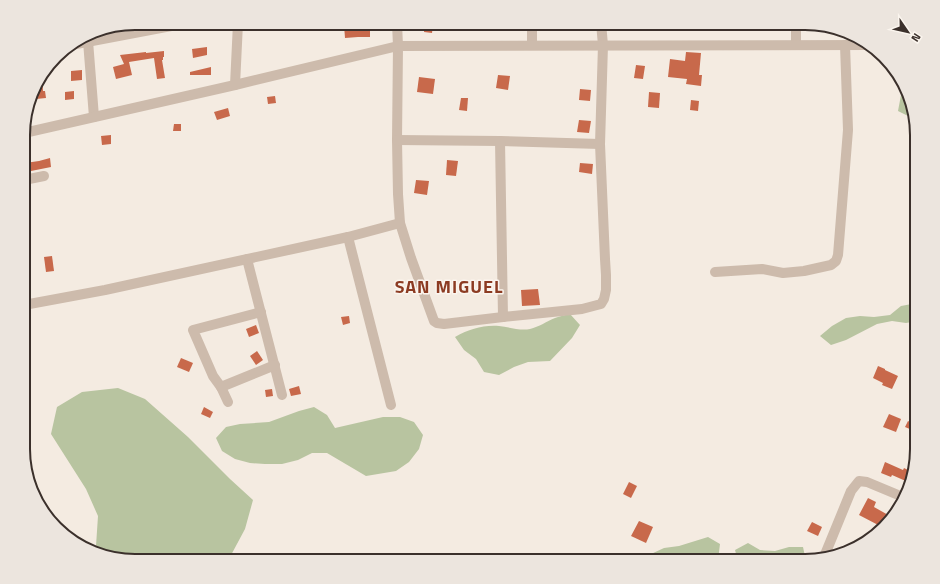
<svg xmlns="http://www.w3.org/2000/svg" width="940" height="584" viewBox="0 0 940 584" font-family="'Titillium Web',sans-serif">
	<rect width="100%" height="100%" fill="#f4ebe1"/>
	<g fill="#b8c4a0">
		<polygon points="905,90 914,117 912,118 898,111 901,95"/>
		<polygon points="917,303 917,321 906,323 892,321 877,324 846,340 831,345 820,336 832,326 846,318 860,316 874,317 890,315 901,306"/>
		<path d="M570 314 580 325 572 338 550 361 528 362 514 367 499 375 484 372 476 359 464 350 455 337C470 329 482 325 499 326 509 327 520 331 530 329 539 327 547 321 555 318 560 316 565 315 570 314Z"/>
		<polygon points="118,388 145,399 188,437 230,479 253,500 245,529 230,557 231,561 135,561 94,549 96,546 98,516 86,489 51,434 57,407 82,392"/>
		<polygon points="314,407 327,415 335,428 383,417 400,417 414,422 423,435 419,449 409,462 396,471 366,476 327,453 312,453 298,460 282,464 265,464 250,463 235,459 222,451 216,438 226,427 240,424 269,422 299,411"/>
		<polygon points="708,537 720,544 718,560 717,561 639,561 637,556 651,554 664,548 679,546"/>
		<polygon points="748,543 760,550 775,551 789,547 803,547 806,561 738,561 735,550"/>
	</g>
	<g fill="#c8694b">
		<polygon points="360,23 370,23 370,37 358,37 345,38 344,25"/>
		<polygon points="502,23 511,23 510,30 502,30"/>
		<polygon points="425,24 433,25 432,33 424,32"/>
		<polygon points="207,47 207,55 193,58 192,49"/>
		<polygon points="164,51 164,57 163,57 163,60 162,60 165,78 157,79 154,58 129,62 132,75 116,79 113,67 124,64 120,55 146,52 146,53"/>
		<polygon points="686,52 701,53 699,75 702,75 701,86 686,84 687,79 668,77 670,59 685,61"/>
		<polygon points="636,65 645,66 643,79 634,78"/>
		<polygon points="211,67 211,75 190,75 190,72"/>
		<polygon points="82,70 82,80 71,81 71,71"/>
		<polygon points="42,75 43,91 45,91 46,98 36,99 34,87"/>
		<polygon points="498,75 510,76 508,90 496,88"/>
		<polygon points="419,77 435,79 433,94 417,92"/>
		<polygon points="580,89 591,90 590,101 579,100"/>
		<polygon points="74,91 74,99 65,100 65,92"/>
		<polygon points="649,92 660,93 659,108 648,107"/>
		<polygon points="275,96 276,103 268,104 267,97"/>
		<polygon points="461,98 468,98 467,111 459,110"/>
		<polygon points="691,100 699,101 698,111 690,110"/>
		<polygon points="228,108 230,116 217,120 214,112"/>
		<polygon points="579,120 591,121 589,133 577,132"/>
		<polygon points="174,124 181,124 181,131 173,131"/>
		<polygon points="111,135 111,144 102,145 101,136"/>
		<polygon points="50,158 51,167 26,172 25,163 39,161"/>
		<polygon points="447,160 458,161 456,176 446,175"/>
		<polygon points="580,163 593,164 592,174 579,172"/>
		<polygon points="416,180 429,181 427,195 414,193"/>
		<polygon points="52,256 54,271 46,272 44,257"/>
		<polygon points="538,289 540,305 522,306 521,290"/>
		<polygon points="349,316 350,323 343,325 341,317"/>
		<polygon points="256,325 259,333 249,337 246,329"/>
		<polygon points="257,351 263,360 256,365 250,356"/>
		<polygon points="181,358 193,363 189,372 177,367"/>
		<polygon points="878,366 885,369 885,370 898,376 892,389 882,385 883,383 873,378"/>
		<polygon points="299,386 301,394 291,396 289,389"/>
		<polygon points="272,389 273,396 266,397 265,390"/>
		<polygon points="204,407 213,412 210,418 201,414"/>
		<polygon points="917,407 917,432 905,427 908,421 910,422"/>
		<polygon points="889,414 901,419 896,432 883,427"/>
		<polygon points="885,462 903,470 904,468 912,472 908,482 892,475 891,477 881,473"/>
		<polygon points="629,482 637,486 631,498 623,494"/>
		<polygon points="868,498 876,502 874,507 890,516 888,521 882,527 859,515"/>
		<polygon points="639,521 653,527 646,543 631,536"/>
		<polygon points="812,522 822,527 818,536 807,531"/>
	</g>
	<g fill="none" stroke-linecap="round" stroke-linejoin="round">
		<g stroke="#cdbbac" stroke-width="10">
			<polyline points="397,23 398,46 397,140 398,194 400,223 411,258 434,321 437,323 444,324 503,317 582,309 601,304 604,299 606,290 606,275 605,259 600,144 603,45 601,23"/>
			<polyline points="532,23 532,45"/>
			<polyline points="89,34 88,41 94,117"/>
			<polyline points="71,45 187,23"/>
			<polyline points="796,45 796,23"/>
			<polyline points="235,85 238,23"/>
			<polyline points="24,133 235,85 398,46 870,45"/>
			<polyline points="397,140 500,141 600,144"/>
			<polyline points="500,141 503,317"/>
			<polyline points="24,180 44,176"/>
			<polyline points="348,237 391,405"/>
			<polyline points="247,259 282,395"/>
			<polyline points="715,272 762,269 783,273 804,271 831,265 836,261 838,255 848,130 845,45"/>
			<polyline points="24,305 105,290 348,237 400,223"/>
			<polyline points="221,387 275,365"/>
			<polyline points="228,402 221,387 213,376 193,330 261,312"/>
			<polyline points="824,557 851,491 859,481 867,482 903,497"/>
		</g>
	</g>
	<g text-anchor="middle" stroke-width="3" stroke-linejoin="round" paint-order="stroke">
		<g font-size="18" font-weight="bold" letter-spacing="1" fill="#8c3b22" stroke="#fbf5ee">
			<text x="449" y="293">SAN MIGUEL</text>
		</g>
	</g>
	<path d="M0 0H940V584H0ZM135 30H805A105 105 0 0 1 910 135V449A105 105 0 0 1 805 554H135A105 105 0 0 1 30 449V135A105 105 0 0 1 135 30Z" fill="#ece5de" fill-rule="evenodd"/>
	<path fill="none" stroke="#3b302b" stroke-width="2" d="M135 30H805A105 105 0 0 1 910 135V449A105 105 0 0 1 805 554H135A105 105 0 0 1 30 449V135A105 105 0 0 1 135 30Z"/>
	<g transform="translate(908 32) rotate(124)" stroke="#fbf5ee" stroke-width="3" paint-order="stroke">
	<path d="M0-3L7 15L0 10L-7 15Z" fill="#3b302b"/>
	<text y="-6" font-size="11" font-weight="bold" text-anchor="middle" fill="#3b302b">N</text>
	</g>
</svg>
